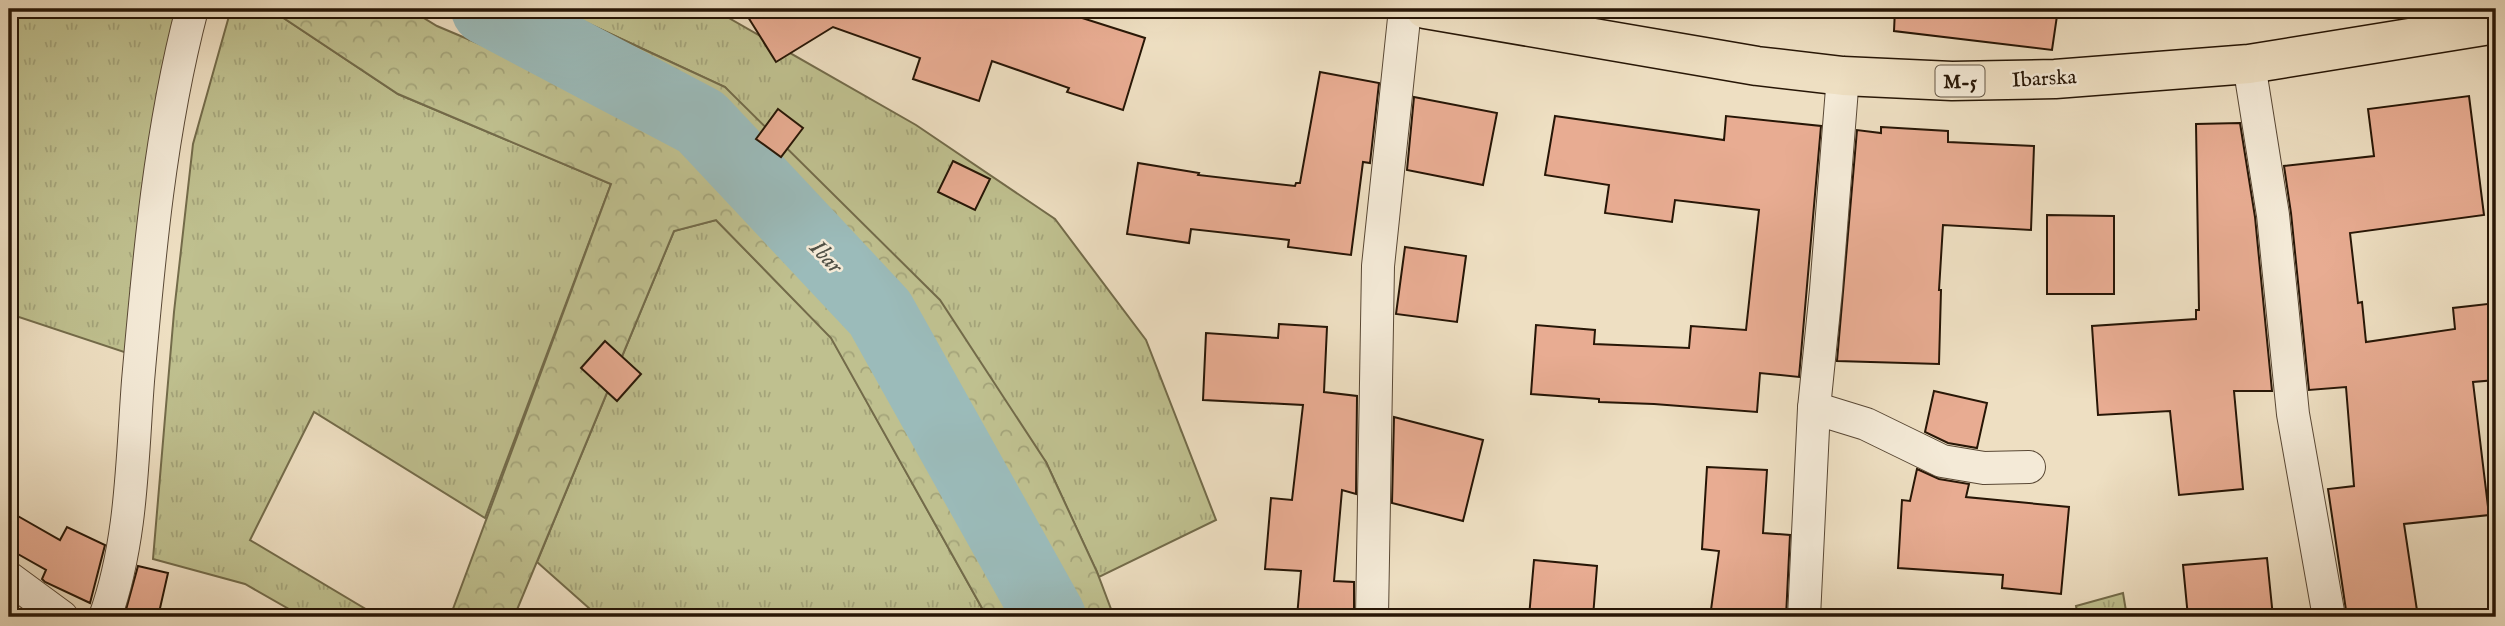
<svg xmlns="http://www.w3.org/2000/svg" width="2505" height="626" viewBox="0 0 2505 626" font-family="'IM FELL English',serif">
	<defs>
		<pattern id="grass-tufts" width="24" height="20" patternUnits="userSpaceOnUse" patternTransform="scale(1.75)"><rect width="24" height="20" fill="#bfc08f"/><path d="M3 7l-1-3M5 7V3M7 7l1-3M15 17l-1-3M17 17v-4M19 17l1-3" fill="none" stroke="#a4a47a"/></pattern>
		<pattern id="forest-crowns" width="20" height="18" patternUnits="userSpaceOnUse" patternTransform="scale(1.75)"><rect width="20" height="18" fill="#bfc08f"/><path d="M2 6a3 3 0 1 1 6 0M12 15a3 3 0 1 1 6 0" fill="none" stroke="#a4a47a"/></pattern>
	</defs>
	<rect width="100%" height="100%" fill="#eedfc2"/>
	<filter id="stains"><feTurbulence type="fractalNoise" baseFrequency=".00286" numOctaves="4"/><feColorMatrix values="0 0 0 0 .2 0 0 0 0 .09 0 0 0 0 .02 0 0 0 .5 -.17"/></filter>
	<radialGradient id="worn" r=".72"><stop offset=".6" stop-color="#630" stop-opacity="0"/><stop offset="1" stop-color="#630" stop-opacity=".3"/></radialGradient>
	<g fill="url(#grass-tufts)" stroke="#736b4a" stroke-width="2">
		<polygon points="9,9 180,9 127,353 13,315 9,333"/>
		<polygon points="231,9 270,9 398,94 611,184 485,518 314,412 250,540 379,617 303,617 245,584 153,559 174,312 193,144"/>
		<polygon points="557,9 713,9 916,125 1055,219 1146,340 1216,520 1099,577 1046,462 725,87"/>
		<polygon points="716,220 831,337 987,617 599,617 537,562 674,231"/>
		<polygon points="2123,593 2127,617 2078,617 2076,606"/>
	</g>
	<g fill="url(#forest-crowns)" stroke="#736b4a" stroke-width="2">
		<polygon points="270,9 409,9 437,26 588,90 741,186 867,319 1028,617 987,617 831,338 716,220 674,231 514,617 450,617 611,184 398,94"/>
		<polygon points="591,25 725,87 940,300 1046,462 1097,572 1114,617 1076,617 915,309 720,110"/>
	</g>
	<g fill="none" stroke-linecap="round" stroke-linejoin="round">
		<polyline stroke="#9bbbba" stroke-width="72" points="487,9 701,122 880,313 1050,617"/>
	</g>
	<g fill="#e8ac92" stroke="#271606" stroke-width="2">
		<polygon points="743,9 1054,9 1145,38 1123,110 1067,92 1069,88 992,61 979,101 913,79 920,58 833,27 776,62"/>
		<polygon points="1895,9 2058,9 2052,50 1894,31"/>
		<polygon points="1320,72 1379,83 1370,163 1363,162 1351,255 1288,247 1289,240 1191,229 1189,243 1127,234 1138,163 1199,173 1198,175 1295,186 1296,183 1300,183"/>
		<polygon points="2469,96 2484,215 2350,233 2358,303 2362,302 2366,342 2455,329 2453,308 2496,303 2496,380 2473,382 2489,515 2404,524 2418,617 2347,617 2328,489 2354,486 2346,387 2309,390 2291,213 2284,166 2374,156 2368,109"/>
		<polygon points="1414,97 1497,113 1483,185 1407,170"/>
		<polygon points="778,109 803,128 781,157 756,139"/>
		<polygon points="1555,116 1724,140 1726,116 1821,126 1799,377 1760,373 1757,412 1654,404 1599,402 1599,399 1531,394 1536,325 1595,330 1594,344 1689,348 1691,326 1746,330 1759,210 1675,200 1672,222 1605,213 1609,185 1545,175"/>
		<polygon points="2240,123 2255,217 2272,391 2234,391 2243,489 2179,495 2170,411 2098,415 2092,326 2196,319 2196,310 2199,310 2196,124"/>
		<polygon points="1881,127 1948,131 1948,142 2034,146 2031,230 1943,225 1939,290 1941,290 1939,364 1837,361 1857,130 1881,133"/>
		<polygon points="953,161 990,179 975,210 938,192"/>
		<polygon points="2047,215 2114,216 2114,294 2047,294"/>
		<polygon points="1405,247 1466,256 1457,322 1396,314"/>
		<polygon points="1279,324 1327,327 1324,392 1357,396 1356,494 1342,490 1334,581 1354,582 1354,617 1297,617 1301,571 1265,569 1271,498 1292,500 1303,405 1203,400 1206,333 1278,338"/>
		<polygon points="605,341 641,374 617,401 581,368"/>
		<polygon points="1934,391 1987,403 1977,448 1948,443 1925,432"/>
		<polygon points="1394,417 1483,440 1463,521 1392,503"/>
		<polygon points="1707,467 1767,470 1763,533 1790,535 1786,617 1710,617 1719,551 1702,549"/>
		<polygon points="1917,469 1939,479 1969,484 1966,497 2069,507 2061,594 2002,588 2003,575 1898,568 1902,500 1910,501"/>
		<polygon points="9,511 60,540 67,527 105,545 90,603 45,582 42,579 46,570 9,549"/>
		<polygon points="2267,558 2273,617 2188,617 2183,565"/>
		<polygon points="1534,560 1597,566 1593,617 1529,617"/>
		<polygon points="138,566 168,573 158,617 124,617"/>
	</g>
	<g fill="none" stroke-linecap="round" stroke-linejoin="round">
		<g stroke="#594835" stroke-width="34">
			<g id="minor">
				<polyline points="2249,64 2273,215 2293,414 2329,617"/>
				<polyline points="1814,408 1866,424 1942,461 1984,468 2029,467"/>
				<polyline points="9,578 62,617"/>
				<path d="M105 617C132 542 132 460 138 381 149 256 160 131 192 9"/>
				<polyline points="1372,617 1378,266 1405,9"/>
				<polyline points="1804,617 1814,408 1826,290 1843,76"/>
			</g>
		</g>
		<g stroke="#271606" stroke-width="41">
			<polyline id="primary" points="1425,9 1757,66 1843,76 1952,81 2055,79 2249,64 2496,24"/>
		</g>
		<use href="#minor" stroke="#f4ead7" stroke-width="32"/>
		<use href="#primary" stroke="#eedfc2" stroke-width="38"/>
	</g>
	<g text-anchor="middle" stroke-width="5" stroke-linejoin="round" paint-order="stroke">
		<rect fill="#f4ead7" stroke="#645645" stroke-width="2" x="1935.5" y="65.5" width="49" height="31" rx="5"/>
		<g font-size="19" font-weight="bold" fill="#271606">
			<text x="1960" y="88">M-5</text>
		</g>
		<g font-size="21" fill="#271606" stroke="#f4ead7">
			<text transform="translate(2044 78) rotate(-3)" y="7">Ibarska</text>
		</g>
		<g font-size="23" font-style="italic" fill="#505045" stroke="#f4ead7">
			<text transform="translate(827 256) rotate(47)" y="8">Ibar</text>
		</g>
	</g>
	<rect width="2505" height="626" fill="none" stroke="#eedfc2" stroke-width="35"/>
	<rect x="10" y="10" width="2484" height="605" fill="none" stroke="#271606" stroke-width="3.5"/>
	<rect x="18" y="18" width="2470" height="591" fill="none" stroke="#271606" stroke-width="2"/>
	<rect width="100%" height="100%" filter="url(#stains)"/>
	<rect width="100%" height="100%" fill="url(#worn)"/>
</svg>
